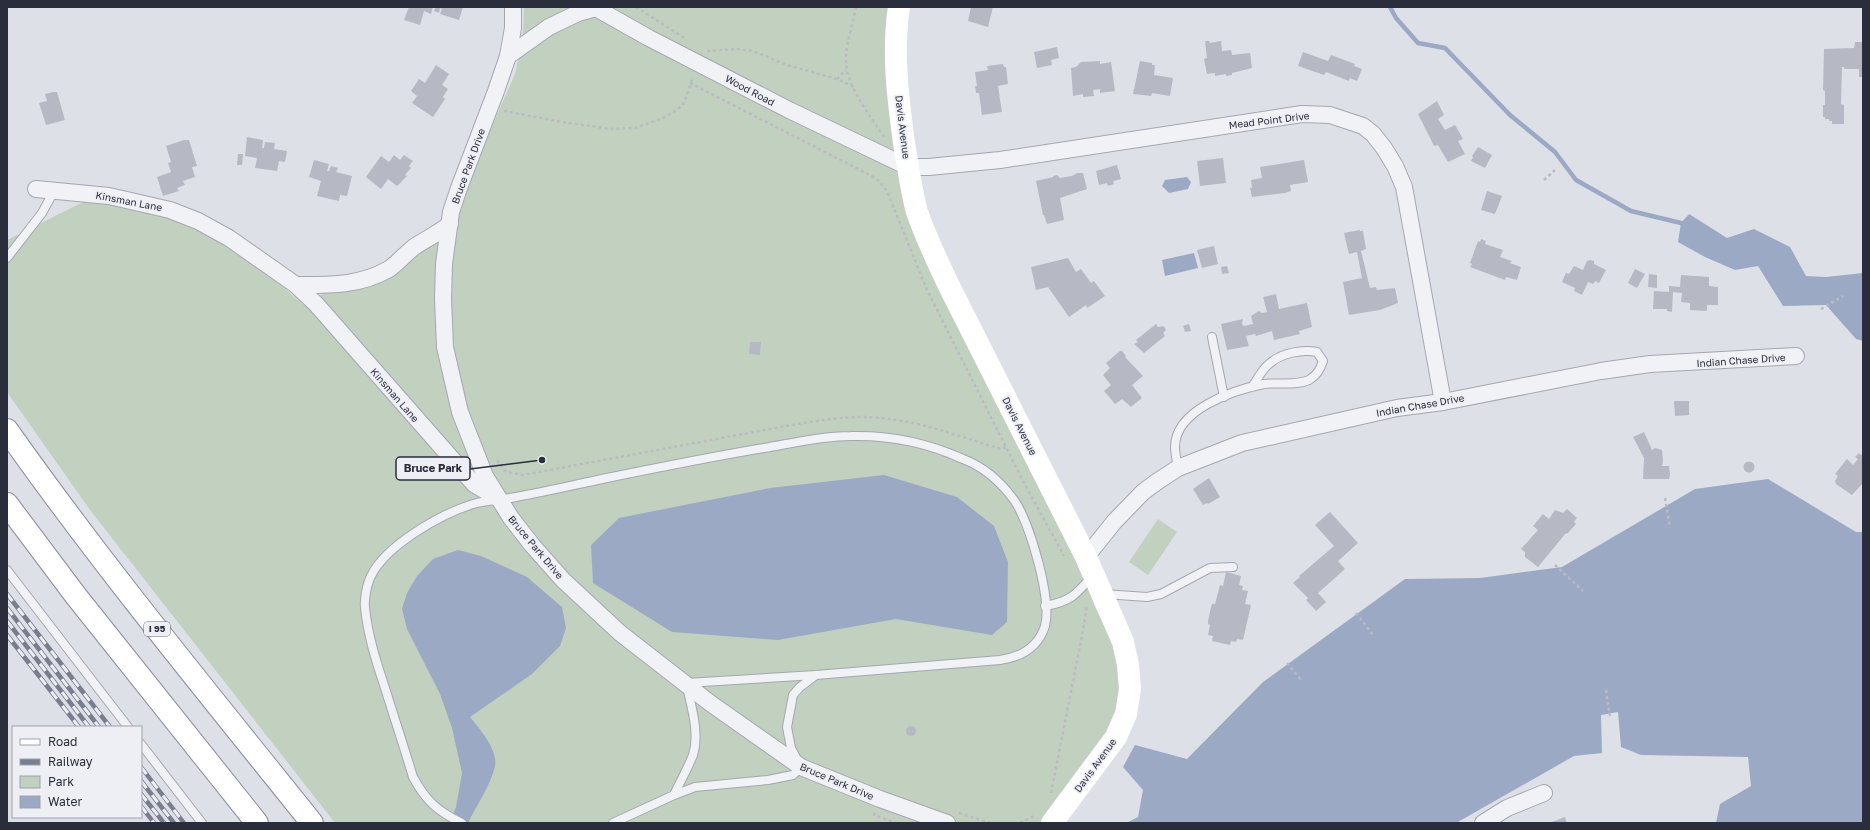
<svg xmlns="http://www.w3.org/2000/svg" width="1870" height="830" viewBox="0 0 1870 830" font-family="'Golos Text',sans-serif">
	<rect width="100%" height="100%" fill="#dee0e7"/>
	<g fill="#c2d0c0">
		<polygon points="524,7 892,7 905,186 1075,553 1096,609 1109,631 1122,674 1122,691 1111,729 1042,823 335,823 90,510 7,392 7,240 89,199 165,215 202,231 245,258 275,280 305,306 325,292 454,234 471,174 515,74 523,38"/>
		<polygon points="1158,519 1177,532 1148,575 1129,562"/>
	</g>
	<g fill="#9ca9c4">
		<polygon points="1187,177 1191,182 1188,189 1169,193 1162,186 1165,180"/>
		<polygon points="1689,214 1727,238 1754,229 1790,247 1806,276 1826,277 1863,273 1863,341 1856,339 1826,305 1783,306 1758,266 1735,270 1705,257 1678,242 1681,223"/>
		<polygon points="1194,253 1198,268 1165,276 1162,260"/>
		<polygon points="884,475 957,497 994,526 1008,562 1007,622 992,635 896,619 778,640 672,632 593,583 591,545 619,518 770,488"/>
		<polygon points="1768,479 1856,532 1863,532 1863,823 1716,823 1720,804 1751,786 1748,757 1641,755 1621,747 1618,712 1601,715 1602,753 1574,756 1456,823 1126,823 1138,817 1143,790 1123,767 1135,745 1187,759 1263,682 1405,579 1480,578 1562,567 1695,489"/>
		<path d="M458 550 481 556 527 577 562 607 566 628 560 646 532 674 470 717C480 729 498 750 495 766 491 785 476 806 468 823H450L456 807 462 773 452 728 440 694 407 629 402 609 407 593 417 576 433 559Z"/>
	</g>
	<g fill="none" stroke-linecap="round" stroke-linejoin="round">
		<polyline stroke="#9ca9c4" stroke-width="4.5" points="1390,7 1396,18 1418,43 1445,48 1510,115 1555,152 1576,180 1631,211 1681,223"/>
	</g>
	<g fill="#b6b9c3">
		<polygon points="409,7 433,7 431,14 424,11 420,25 404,20"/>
		<polygon points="436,7 463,7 459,20 440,14 442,9 440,8 439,13 434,11"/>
		<polygon points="971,7 993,7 988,27 968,21"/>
		<polygon points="1205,41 1209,41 1210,43 1221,41 1222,51 1231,50 1232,55 1250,53 1252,68 1232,73 1232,75 1226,76 1226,74 1215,76 1215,73 1207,74 1204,59 1207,58"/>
		<polygon points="1855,42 1863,42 1863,77 1859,77 1859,69 1844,69 1844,67 1842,67 1841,104 1844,105 1844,124 1832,124 1832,121 1829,121 1829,119 1825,119 1825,117 1823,117 1823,105 1825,105 1825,91 1823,90 1824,49 1854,48"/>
		<polygon points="1057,47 1059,58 1051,60 1052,65 1037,68 1034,52"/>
		<polygon points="1303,52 1328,61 1331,55 1355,64 1354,66 1362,69 1357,81 1350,78 1349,81 1326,72 1324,75 1298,66"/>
		<polygon points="1100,61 1100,64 1111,62 1115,91 1100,93 1100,89 1093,90 1094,96 1083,97 1083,94 1073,96 1071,68 1076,67 1081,62"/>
		<polygon points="1140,61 1152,63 1152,65 1155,65 1154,75 1173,78 1170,96 1152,93 1151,96 1133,94"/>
		<polygon points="1003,64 1004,67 1006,67 1008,84 998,86 1002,112 982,115 979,93 976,93 975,86 977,86 975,72 988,70 987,66"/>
		<polygon points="436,65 449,74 442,85 448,89 443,97 445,99 433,117 412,103 417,96 411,91 419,79 425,83"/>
		<polygon points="53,92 57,92 65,120 46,125 39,103 47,101 45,94"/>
		<polygon points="1437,101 1444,115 1438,119 1445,130 1455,125 1463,139 1458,141 1465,154 1448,162 1438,145 1434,146 1418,114"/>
		<polygon points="247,137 263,140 262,148 264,148 265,142 275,143 274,149 287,151 285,162 279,161 277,171 255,168 257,158 245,156"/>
		<polygon points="184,140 189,140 197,166 192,167 195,177 183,181 185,185 177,188 179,191 163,196 157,177 171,172 168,163 171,162 166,146"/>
		<polygon points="1478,147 1492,155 1485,168 1471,161 1473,157 1472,156"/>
		<polygon points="238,154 243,154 242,165 237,165"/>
		<polygon points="394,155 400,160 404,155 413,161 409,166 411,168 405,175 407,176 397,186 388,179 381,189 366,177 381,156 389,162"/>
		<polygon points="1223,158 1226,183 1200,186 1197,161"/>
		<polygon points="314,160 329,164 327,171 329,171 331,166 338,168 336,172 352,176 347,196 340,195 339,201 317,196 321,181 309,177"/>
		<polygon points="1304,160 1308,182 1290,185 1291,191 1285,193 1252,197 1250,188 1252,188 1251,180 1262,178 1260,167"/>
		<polygon points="1117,165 1121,179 1113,181 1114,184 1108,186 1107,183 1099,185 1096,171"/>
		<polygon points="1077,173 1083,173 1087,189 1060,198 1064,220 1047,224 1044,215 1043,215 1036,181 1053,177 1053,176 1057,175 1060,178 1072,176"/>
		<polygon points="1487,191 1502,196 1495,214 1481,210"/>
		<polygon points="1360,230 1360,231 1363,231 1366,249 1361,251 1370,288 1376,287 1377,290 1395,288 1398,303 1380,310 1349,315 1343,282 1362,278 1357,252 1349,254 1344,233"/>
		<polygon points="1481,239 1486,241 1485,244 1503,250 1500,257 1512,261 1510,263 1521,267 1517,280 1506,277 1505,280 1470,267 1472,264 1470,263 1478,241 1480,242"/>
		<polygon points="1214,246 1218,264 1202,268 1197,250"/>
		<polygon points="1068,258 1076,272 1081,269 1091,283 1094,281 1105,296 1087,308 1086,305 1069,317 1048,287 1036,290 1031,267"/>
		<polygon points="1590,260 1594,261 1594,264 1606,270 1599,283 1595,281 1593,284 1588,282 1582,295 1574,291 1575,288 1562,282 1566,273 1569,274 1574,266 1583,270 1587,261"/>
		<polygon points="1227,266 1229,273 1222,274 1221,267"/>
		<polygon points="1635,269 1645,274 1637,288 1628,283"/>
		<polygon points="1649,274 1657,275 1657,288 1648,287"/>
		<polygon points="1681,275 1709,277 1709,286 1718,287 1718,305 1707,305 1707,311 1690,310 1690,303 1681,302 1682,293 1673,292 1672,312 1667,311 1667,309 1653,309 1654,291 1669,292 1669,286 1680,287"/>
		<polygon points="1276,294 1279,309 1307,303 1312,327 1299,331 1300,334 1274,340 1272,331 1256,336 1255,334 1246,336 1249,346 1227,350 1221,324 1243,319 1242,324 1244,326 1253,324 1251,316 1259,311 1262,313 1267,312 1263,297"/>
		<polygon points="1156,324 1158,327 1163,326 1165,328 1166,330 1163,333 1165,336 1144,353 1134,344 1138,342 1136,340"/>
		<polygon points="1189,324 1191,331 1185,332 1183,326"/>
		<polygon points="750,342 761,342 760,355 749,354"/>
		<polygon points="1120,351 1122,351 1126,356 1125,357 1143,376 1132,385 1142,398 1131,407 1122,399 1115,404 1104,391 1111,385 1103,375 1110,368 1106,363"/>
		<polygon points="1674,401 1689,401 1689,415 1675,416"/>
		<polygon points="1644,432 1652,450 1655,448 1662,450 1663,461 1662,466 1669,466 1670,475 1669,479 1643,479 1644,458 1633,437"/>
		<polygon points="1859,453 1861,455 1863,453 1863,483 1852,495 1836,484 1835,481 1838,476 1835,474 1847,459 1853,465 1858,459 1855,457"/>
		<circle cx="1749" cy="467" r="5.5"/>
		<polygon points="1209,478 1220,497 1208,504 1207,503 1203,505 1193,489"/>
		<polygon points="1567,509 1577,518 1574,522 1576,524 1567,534 1566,533 1538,567 1525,557 1525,552 1521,549 1538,530 1533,526 1543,514 1549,519 1555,510 1563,513"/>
		<polygon points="1330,512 1358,543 1338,561 1345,569 1318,593 1326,602 1316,611 1306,600 1308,598 1293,583 1300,577 1299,576 1334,546 1315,525"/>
		<polygon points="1226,572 1241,576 1239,585 1243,586 1242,590 1248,591 1245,604 1251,605 1243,640 1237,639 1236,642 1231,641 1230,645 1212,641 1213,636 1208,635 1210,625 1208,624 1208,621 1211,607 1212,604 1215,604 1220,585 1223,586"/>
		<circle cx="911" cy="731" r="5"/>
		<polygon points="1565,817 1567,823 1549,823"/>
	</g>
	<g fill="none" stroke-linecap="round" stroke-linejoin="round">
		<g stroke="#a4a7b0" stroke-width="10">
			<g id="lane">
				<polyline points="7,258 42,213 54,191"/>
				<polyline points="1212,337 1224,397"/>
				<path d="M1178 468C1177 461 1175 454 1175 447 1175 410 1233 390 1264 384 1278 382 1296 386 1309 380 1317 375 1320 370 1323 361L1317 352C1302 349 1281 353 1269 364 1262 369 1257 380 1252 387"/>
				<polyline points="7,570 128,727"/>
				<polyline points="1104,594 1147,597 1161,594 1210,568 1233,567"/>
				<path d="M1045 606C1070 602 1077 594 1093 575"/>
				<polyline points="141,744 202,823"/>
				<polyline points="674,795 695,787 768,780 793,775 801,767 791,748 787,727 793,695 800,687 816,675"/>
				<path d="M462 823C437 811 426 801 413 777 404 747 394 717 385 688 376 661 368 636 365 608 364 599 367 584 371 576 386 545 441 514 473 504 487 500 502 500 516 497 545 492 574 485 602 479 656 468 710 457 764 448 793 443 822 436 851 436 890 435 928 443 963 459 984 467 1001 482 1014 500 1030 522 1052 600 1045 626 1038 648 1021 657 1000 660L816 675 686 683C691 705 700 733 693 755 688 768 680 782 674 795L613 823"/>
			</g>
		</g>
		<g stroke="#a4a7b0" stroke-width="18">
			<g id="street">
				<polyline points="513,7 513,28 508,56 496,91 459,188 451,212 444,264 443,299 445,347 460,412 485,476 511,518 532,545 563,580 620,633 710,703 801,767 880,799 947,823"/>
				<polyline points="594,7 649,38 789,110 908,167 929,167 1000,160 1302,114 1330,115 1363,126 1373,134 1384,148 1395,166 1404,187 1443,402"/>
				<polyline points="508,56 549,27 578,13 596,8"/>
				<polyline points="36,189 109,196 170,210 198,221 229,238 296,285 316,304 474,484 496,497"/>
				<path d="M296 285C328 285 360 286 389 269 398 263 405 254 414 247 426 239 439 233 450 224"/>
				<polyline points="1086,557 1114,522 1143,492 1158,481 1178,468 1242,443 1397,408 1443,402 1601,371 1650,364 1796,356"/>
				<polyline points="1483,823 1507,808 1544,793"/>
			</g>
		</g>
		<g stroke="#878c9c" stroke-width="24">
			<g id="highway">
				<path d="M7 430C103 566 208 693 312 823"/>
				<polyline points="7,504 76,596 257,823"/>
			</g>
		</g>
		<g stroke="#b9bbc1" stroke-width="2.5" stroke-dasharray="3 3" stroke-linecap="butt">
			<polyline points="636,7 686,39"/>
			<path d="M856 7C853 23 847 40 846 56 844 85 870 115 885 138"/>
			<polyline points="707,51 738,49 753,51 787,65 837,79 854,87"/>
			<polyline points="837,79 846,70"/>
			<polyline points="690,83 868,174 878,180 887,191 927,290 1022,479 1064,556"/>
			<polyline points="504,111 568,123 612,129 635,128 663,118 677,110 684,103 693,77"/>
			<polyline points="1544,180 1555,170"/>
			<polyline points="1821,309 1843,296"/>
			<path d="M497 460 506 472 523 475 797 424C818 421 840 417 861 417 910 417 955 435 1001 449L1006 447"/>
			<polyline points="1665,498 1670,528"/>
			<polyline points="1555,565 1583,591"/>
			<polyline points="1356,613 1374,636"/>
			<polyline points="1287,663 1302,681"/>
			<polyline points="1606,690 1610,716"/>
			<polyline points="1051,793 1082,636 1087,605"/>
			<polyline points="875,813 874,815 896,823"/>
			<polyline points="959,813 990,823"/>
			<polyline points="1020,823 1036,815"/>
		</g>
		<use href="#lane" stroke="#f1f2f5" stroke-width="8"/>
		<use href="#street" stroke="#f1f2f5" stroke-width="16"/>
		<path stroke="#fff" stroke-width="22" d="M899 7C892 52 898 98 904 143 908 166 911 190 917 212 926 238 938 263 950 288L1086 557 1123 642 1128 665 1130 689 1126 714 1116 737 1052 823"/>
		<use href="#highway" stroke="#fff" stroke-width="22"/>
		<g stroke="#797e8f" stroke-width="4.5">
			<g id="rail">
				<polyline points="7,594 110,727"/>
				<polyline points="7,608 99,727"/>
				<polyline points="7,621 89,727"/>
				<polyline points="7,635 79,727"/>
				<polyline points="141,767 184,823"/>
				<polyline points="141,781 174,823"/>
				<polyline points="141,794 164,823"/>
				<polyline points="141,806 154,823"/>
			</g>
		</g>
		<use href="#rail" stroke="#eeeff5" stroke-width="3" stroke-dasharray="9" stroke-linecap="butt"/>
	</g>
	<g text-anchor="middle" stroke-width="3.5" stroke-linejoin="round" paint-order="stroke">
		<rect fill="#eeeff5" stroke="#646774" stroke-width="1" x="144" y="622" width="26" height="14" rx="3"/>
		<g font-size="9" font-weight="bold" fill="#292d3c">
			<text x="157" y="632">I 95</text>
		</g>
		<g font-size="10" fill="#292d3c" stroke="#eeeff5">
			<text transform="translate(750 90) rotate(28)" y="4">Wood Road</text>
			<text transform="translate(1269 120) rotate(-7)" y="4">Mead Point Drive</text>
			<text transform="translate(903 127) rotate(83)" y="4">Davis Avenue</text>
			<text transform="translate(468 166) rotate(-70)" y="4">Bruce Park Drive</text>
			<text transform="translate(129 201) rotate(11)" y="4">Kinsman Lane</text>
			<text transform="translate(1741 360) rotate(-4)" y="4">Indian Chase Drive</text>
			<text transform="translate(395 395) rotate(49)" y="4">Kinsman Lane</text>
			<text transform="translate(1420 405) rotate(-10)" y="4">Indian Chase Drive</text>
			<text transform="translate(1020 426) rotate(63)" y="4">Davis Avenue</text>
			<text transform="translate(536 547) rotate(50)" y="4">Bruce Park Drive</text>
			<text transform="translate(1095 765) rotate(-54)" y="4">Davis Avenue</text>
			<text transform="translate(837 781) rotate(23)" y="4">Bruce Park Drive</text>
		</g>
	</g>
	<path fill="none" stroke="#292d3c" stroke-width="1.5" d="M542 460L470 469"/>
	<circle fill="#292d3c" stroke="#eeeff5" stroke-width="1.5" cx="542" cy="460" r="4"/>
	<rect fill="#eeeff5" stroke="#292d3c" stroke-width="1.5" x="396" y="457" width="74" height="23" rx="4"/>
	<g font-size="11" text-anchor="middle" font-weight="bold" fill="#292d3c">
		<text x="433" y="472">Bruce Park</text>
	</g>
	<rect width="1870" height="830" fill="none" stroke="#292d3c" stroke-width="16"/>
	<rect x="12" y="726" width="130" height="92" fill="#eeeff5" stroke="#9fa1ab"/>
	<rect x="20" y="739" width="20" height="6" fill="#ffffff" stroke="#9fa1ab"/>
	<text x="48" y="746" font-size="12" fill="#292d3c">Road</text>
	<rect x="20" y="759" width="20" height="6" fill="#797e8f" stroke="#9fa1ab"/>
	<text x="48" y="766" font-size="12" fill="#292d3c">Railway</text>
	<rect x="20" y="776" width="20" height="12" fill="#c2d0c0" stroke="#9fa1ab"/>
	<text x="48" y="786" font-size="12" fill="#292d3c">Park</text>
	<rect x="20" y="796" width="20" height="12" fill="#9ca9c4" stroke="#9fa1ab"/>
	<text x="48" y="806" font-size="12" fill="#292d3c">Water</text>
</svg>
